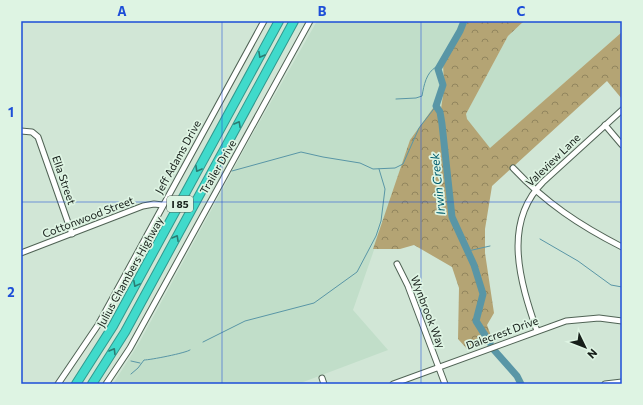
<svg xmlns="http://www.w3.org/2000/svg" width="643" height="405" viewBox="0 0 643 405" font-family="Commissioner,sans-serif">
	<defs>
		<pattern id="forest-crowns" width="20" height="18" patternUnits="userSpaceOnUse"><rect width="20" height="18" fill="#b4a474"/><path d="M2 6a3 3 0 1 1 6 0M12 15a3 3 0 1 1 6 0" fill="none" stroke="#91855e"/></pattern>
	</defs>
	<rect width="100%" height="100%" fill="#d1e6d6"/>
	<g fill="#c1dec9">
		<polygon points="317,21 468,21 443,63 444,88 441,110 436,104 389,207 353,310 388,350 298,384 113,384 139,343 251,137"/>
		<polygon points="524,21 622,21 622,32 476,161 456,132 508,36"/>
	</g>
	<polygon fill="url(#forest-crowns)" points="468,21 524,21 508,36 466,114 467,119 490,148 622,32 622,99 607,81 492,186 485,229 485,253 494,313 487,325 493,341 468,350 458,339 459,288 452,267 414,245 400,249 373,249 410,140 436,104 441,109 444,88 443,63"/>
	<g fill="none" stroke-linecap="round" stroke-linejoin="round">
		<g stroke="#5996a6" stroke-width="1">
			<path d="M396 99 416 98 422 96C424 85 426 73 436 67L438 69"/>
			<polyline points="232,171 301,152 323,157 360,163 373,169 395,168 403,164 419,128 436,106"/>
			<polyline points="540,239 578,261 611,285 622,287"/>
			<polyline points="468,251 490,246"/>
			<polyline points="203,342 245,321 314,303 357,272 376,236 381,221 385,189 379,169"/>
			<polyline points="131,361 140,363"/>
			<path d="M131 374 138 368 144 360C150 360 186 353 190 350"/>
		</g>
		<g stroke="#5996a6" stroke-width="7">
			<polyline points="464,21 460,31 438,69 443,85 436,106 440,112 442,124 452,217 474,265 483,294 476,321 490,343"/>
			<polyline points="494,350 517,376 521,384"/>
		</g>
		<g stroke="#506355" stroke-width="7">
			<g id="minor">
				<polyline points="605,125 622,145"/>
				<polyline points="21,131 32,132 38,137 72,234"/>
				<path d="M513 168C546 203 579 225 622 247"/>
				<polyline points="21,253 143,206 154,204 163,205"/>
				<polyline points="397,264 408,286 445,384"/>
				<path d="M537 331C520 282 502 223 543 182L622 110"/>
				<polyline points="322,378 324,384"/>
				<polyline points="58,384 98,325 264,21"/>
				<polyline points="106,384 130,348 310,21"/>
				<polyline points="393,384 566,321 599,318 622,321"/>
				<polyline points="605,384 622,382"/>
			</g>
		</g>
		<g stroke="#31988d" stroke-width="10">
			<g id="highway">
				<polyline points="76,384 113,326 279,21"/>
				<polyline points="92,384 125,332 294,21"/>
			</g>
		</g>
		<use href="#minor" stroke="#fff" stroke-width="5"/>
		<use href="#highway" stroke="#40dacb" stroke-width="8"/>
	</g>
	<defs><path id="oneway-chevron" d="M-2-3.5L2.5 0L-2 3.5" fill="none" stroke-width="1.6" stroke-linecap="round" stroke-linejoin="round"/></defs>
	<g stroke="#2b7c72">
		<use href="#oneway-chevron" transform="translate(261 55) rotate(119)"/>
		<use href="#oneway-chevron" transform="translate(238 124) rotate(-61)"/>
		<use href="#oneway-chevron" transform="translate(198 169) rotate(119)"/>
		<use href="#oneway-chevron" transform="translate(176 238) rotate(-61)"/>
		<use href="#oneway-chevron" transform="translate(136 284) rotate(118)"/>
		<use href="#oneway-chevron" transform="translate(113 351) rotate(-59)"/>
	</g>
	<path fill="none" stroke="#1d4ed8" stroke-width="1" stroke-opacity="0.55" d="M222 21V384M421 21V384M21 202H622"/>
	<g text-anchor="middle" stroke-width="3.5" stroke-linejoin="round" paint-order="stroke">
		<rect fill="#def4e3" stroke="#525e56" stroke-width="1" x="167" y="196" width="26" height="16" rx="3"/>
		<g font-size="10" font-weight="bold" fill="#161e19">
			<text x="180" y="208">I 85</text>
		</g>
		<g font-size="11" fill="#161e19" stroke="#def4e3">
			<text transform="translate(178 157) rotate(-61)" y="4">Jeff Adams Drive</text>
			<text transform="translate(553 160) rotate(-44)" y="4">Valeview Lane</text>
			<text transform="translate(218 167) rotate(-60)" y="4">Trailer Drive</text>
			<text transform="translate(64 180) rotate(71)" y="4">Ella Street</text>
			<text transform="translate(88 217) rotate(-21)" y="4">Cottonwood Street</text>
			<text transform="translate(130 272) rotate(-61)" y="4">Julius Chambers Highway</text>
			<text transform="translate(428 312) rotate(69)" y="4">Wynbrook Way</text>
			<text transform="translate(502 333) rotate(-20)" y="4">Dalecrest Drive</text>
		</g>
		<g font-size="12" font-style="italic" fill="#005d6e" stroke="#def4e3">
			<text transform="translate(438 184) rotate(-96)" y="4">Irwin Creek</text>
		</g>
	</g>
	<rect width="643" height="405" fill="none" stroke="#def4e3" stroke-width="44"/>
	<g transform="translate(585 347) rotate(133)" stroke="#def4e3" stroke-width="3" paint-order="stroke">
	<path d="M0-3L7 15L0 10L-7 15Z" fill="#161e19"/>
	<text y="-6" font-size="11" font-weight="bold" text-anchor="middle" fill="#161e19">N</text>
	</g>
	<rect x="22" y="22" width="599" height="361" fill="none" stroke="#1d4ed8" stroke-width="1.5"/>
	<g font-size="13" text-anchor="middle" font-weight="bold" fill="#1d4ed8">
		<text x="122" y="16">A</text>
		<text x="322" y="16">B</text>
		<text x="521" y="16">C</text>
		<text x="11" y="117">1</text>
		<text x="11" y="297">2</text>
	</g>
</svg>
